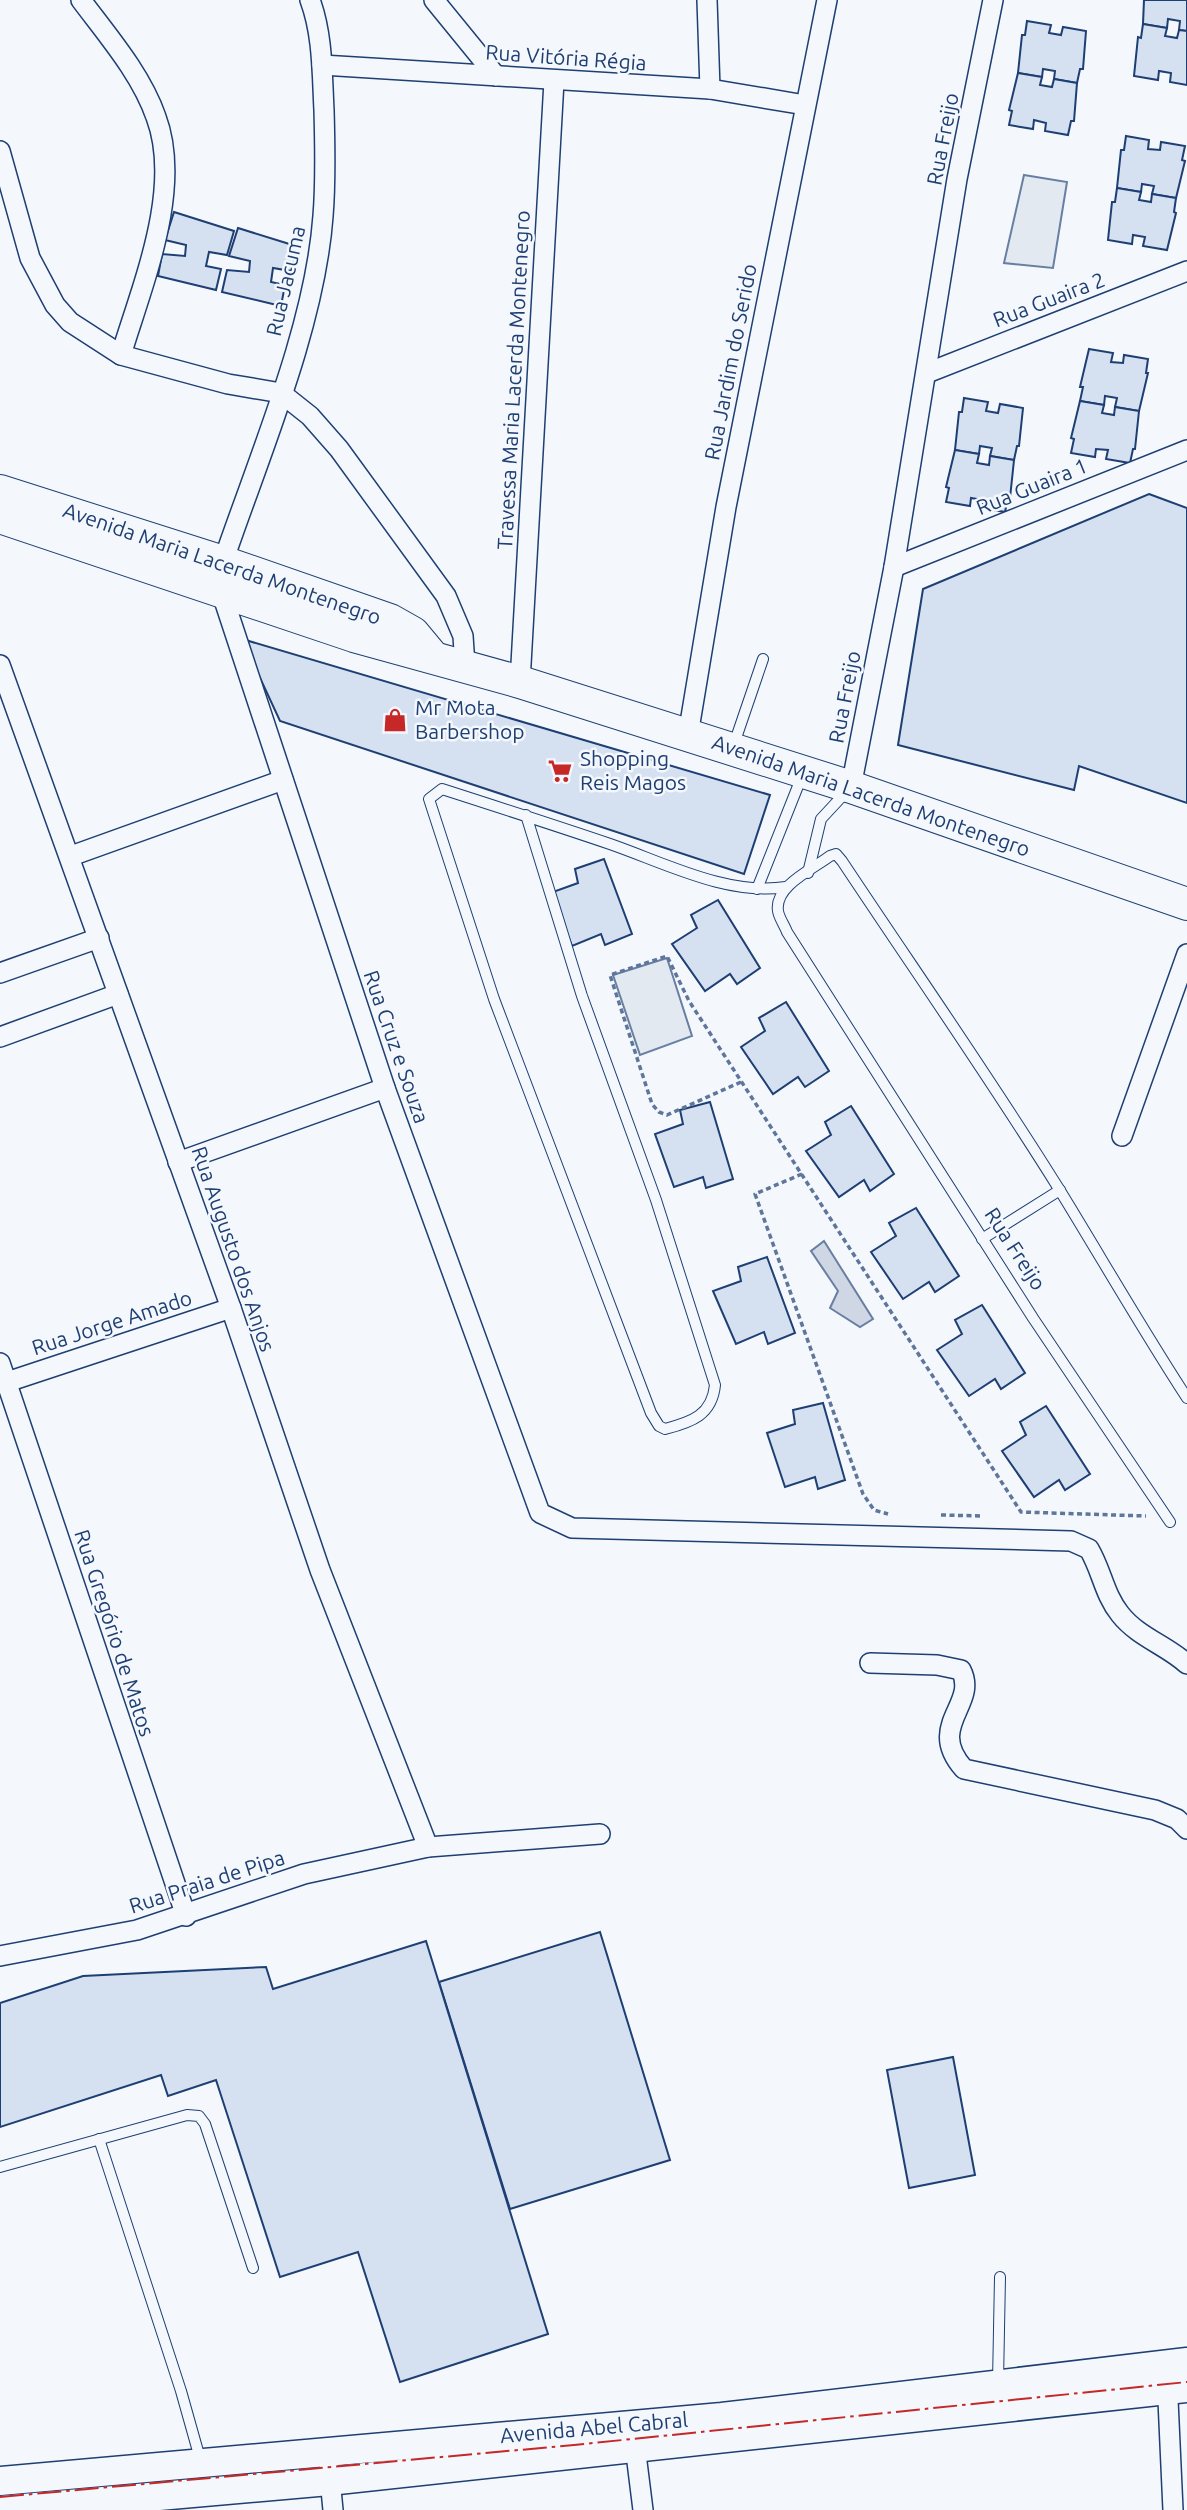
<svg xmlns="http://www.w3.org/2000/svg" width="1187" height="2510" viewBox="0 0 1187 2510" font-family="Ubuntu,sans-serif">
	<rect width="100%" height="100%" fill="#f4f7fb"/>
	<g fill="#e3e9f0" stroke="#687fa3" stroke-width="2">
		<polygon points="1024,175 1067,182 1053,268 1004,263"/>
		<polygon points="667,958 692,1036 640,1055 613,975"/>
	</g>
	<polygon fill="#cfd7e4" stroke="#687fa3" stroke-width="2" points="824,1241 873,1319 860,1327 830,1308 838,1291 811,1251"/>
	<g fill="#d5e0f0" stroke="#1d3f73" stroke-width="2">
		<polygon points="1144,0 1187,0 1187,31 1179,30 1180,21 1168,19 1167,28 1143,24"/>
		<polygon points="1027,21 1051,25 1049,33 1061,35 1063,27 1086,31 1083,69 1080,69 1077,83 1054,79 1055,71 1043,69 1042,77 1018,73 1022,35 1025,35"/>
		<polygon points="1143,24 1167,28 1165,36 1177,38 1179,30 1187,31 1187,85 1170,82 1171,73 1159,71 1158,80 1134,76 1138,37 1141,38"/>
		<polygon points="1018,73 1042,77 1040,85 1052,87 1054,79 1077,83 1074,121 1071,121 1068,135 1045,131 1046,123 1034,120 1033,129 1009,125 1012,111 1009,110"/>
		<polygon points="1126,136 1149,140 1148,149 1160,150 1161,142 1185,146 1182,160 1185,161 1176,198 1152,194 1154,186 1142,184 1141,192 1117,188 1121,150 1124,150"/>
		<polygon points="1117,188 1141,192 1139,200 1151,202 1152,194 1176,198 1174,212 1176,213 1167,250 1143,246 1145,237 1133,235 1132,244 1108,240 1112,202 1115,202"/>
		<polygon points="174,212 234,231 227,255 209,252 206,266 221,269 216,290 158,276 162,254 185,256 186,245 165,240"/>
		<polygon points="238,228 299,247 291,271 273,268 271,282 285,285 281,306 222,292 227,270 249,272 250,261 229,256"/>
		<polygon points="1089,349 1113,353 1111,362 1123,363 1124,355 1148,359 1146,373 1148,373 1139,411 1115,407 1117,398 1105,396 1104,405 1080,401 1083,387 1080,387"/>
		<polygon points="964,398 988,402 986,411 998,413 1000,404 1023,408 1019,446 1017,446 1014,460 990,456 992,448 980,446 979,454 955,450 959,412 962,412"/>
		<polygon points="1080,401 1104,405 1102,413 1114,415 1115,407 1139,411 1135,449 1133,449 1130,463 1106,459 1108,450 1096,449 1095,457 1071,453 1074,439 1071,438"/>
		<polygon points="955,450 979,454 977,463 989,465 990,456 1014,460 1010,498 1008,498 1005,512 982,508 983,500 971,498 970,506 946,502 949,488 946,487"/>
		<polygon points="1149,494 1187,508 1187,803 1079,766 1074,790 898,745 923,589"/>
		<polygon points="242,639 770,795 744,874 280,721"/>
		<polygon points="604,859 632,934 605,945 601,934 572,946 550,893 578,883 575,869"/>
		<polygon points="718,900 760,968 737,984 730,974 705,991 672,944 697,928 691,915"/>
		<polygon points="786,1002 829,1071 805,1087 798,1077 773,1094 741,1047 765,1031 759,1018"/>
		<polygon points="710,1102 733,1179 706,1188 703,1177 674,1187 655,1134 683,1124 680,1110"/>
		<polygon points="851,1106 894,1174 870,1191 864,1180 839,1197 806,1151 831,1135 825,1122"/>
		<polygon points="916,1208 959,1276 935,1292 929,1282 903,1299 871,1252 896,1236 889,1223"/>
		<polygon points="767,1257 795,1333 768,1344 764,1332 736,1344 713,1291 741,1281 738,1267"/>
		<polygon points="982,1305 1025,1373 1001,1389 995,1379 969,1396 937,1350 962,1334 955,1320"/>
		<polygon points="823,1403 845,1480 818,1489 815,1477 785,1487 767,1433 795,1424 793,1410"/>
		<polygon points="1046,1406 1090,1474 1065,1490 1059,1480 1034,1497 1002,1451 1026,1435 1020,1422"/>
		<polygon points="600,1932 670,2160 510,2209 439,1982"/>
		<polygon points="426,1941 548,2334 400,2382 358,2252 280,2277 216,2080 168,2096 161,2075 0,2127 0,2003 83,1976 266,1967 273,1989"/>
		<polygon points="953,2057 975,2175 909,2188 887,2070"/>
	</g>
	<g fill="none" stroke-linecap="round" stroke-linejoin="round">
		<g stroke="#1d3f73" stroke-width="12">
			<g id="service">
				<polyline points="734,744 763,659"/>
				<path d="M526 815 582 996 656 1200 715 1385C712 1415 692 1422 665 1429L659 1426 651 1413 494 999 429 799 442 789C498 807 554 825 610 844 665 863 727 896 786 887"/>
				<polyline points="808,873 821,819 847,791"/>
				<polyline points="757,889 802,776"/>
				<polyline points="982,1239 1060,1190"/>
				<path d="M1170 1522 1033 1318 787 932C785 926 779 918 778 911 774 886 813 869 830 856L836 854 842 861C915 971 990 1078 1059 1189 1102 1259 1142 1329 1187 1398"/>
				<polyline points="99,2139 181,2391 201,2462"/>
				<polyline points="0,2167 187,2115 199,2116 205,2124 253,2268"/>
				<polyline points="998,2382 1000,2277"/>
			</g>
		</g>
		<g stroke="#1d3f73" stroke-width="22">
			<g id="minor">
				<path d="M81 0C108 36 141 74 156 117 183 189 142 285 121 355"/>
				<polyline points="434,0 496,76"/>
				<polyline points="707,0 710,89"/>
				<polyline points="322,65 710,89 805,105"/>
				<polyline points="0,151 30,258 55,305 70,322 121,355 228,384 281,393 310,416 339,449 446,596 463,636 465,666"/>
				<polyline points="927,373 1187,271"/>
				<path d="M223 562C259 456 315 327 323 216 326 181 325 145 324 110 322 74 323 35 310 0"/>
				<polyline points="894,567 1187,450"/>
				<path d="M221 591 385 1088 540 1513 572 1528 1071 1541 1089 1549C1102 1571 1104 1594 1120 1614 1138 1637 1166 1645 1187 1664"/>
				<polyline points="0,665 231,1308 320,1570 428,1847"/>
				<polyline points="520,682 554,81"/>
				<polyline points="688,735 726,507 827,0"/>
				<polyline points="851,787 894,567 957,179 993,0"/>
				<polyline points="71,856 283,780"/>
				<polyline points="0,973 99,938"/>
				<polyline points="0,1037 118,994"/>
				<polyline points="1122,1136 1187,954"/>
				<polyline points="178,1162 385,1088"/>
				<polyline points="0,1363 186,1916"/>
				<polyline points="7,1382 231,1308"/>
				<path d="M870 1663 937 1665 961 1670C979 1705 925 1725 964 1769L1155 1810 1177 1819 1187 1829"/>
				<polyline points="0,1956 137,1930 304,1874 428,1847 600,1834"/>
				<polyline points="1167,2378 1173,2510"/>
				<polyline points="634,2438 643,2510"/>
				<polyline points="329,2469 333,2510"/>
			</g>
		</g>
		<g stroke="#1d3f73" stroke-width="31">
			<g id="secondary">
				<polyline points="0,2481 722,2417 1187,2362"/>
				<polyline points="1,2510 329,2481 1187,2388"/>
			</g>
		</g>
		<g stroke="#1d3f73" stroke-width="34">
			<g id="primary">
				<polyline points="0,491 223,562 390,620 413,633 433,657"/>
				<polyline points="0,517 354,636 520,682 851,787 1187,904"/>
			</g>
		</g>
		<g stroke="#5e769c" stroke-width="3.5" stroke-dasharray="5 3.5" stroke-linecap="butt">
			<polyline points="741,1082 667,1115 659,1112 652,1104 610,975 667,956 689,1001 1021,1512 1146,1516"/>
			<polyline points="802,1174 755,1194 863,1494 874,1510 888,1514"/>
			<polyline points="941,1515 983,1516"/>
		</g>
		<use href="#service" stroke="#f4f7fb" stroke-width="10"/>
		<use href="#minor" stroke="#f4f7fb" stroke-width="19"/>
		<use href="#secondary" stroke="#f4f7fb" stroke-width="28"/>
		<use href="#primary" stroke="#f4f7fb" stroke-width="32"/>
		<polyline stroke="#c62828" stroke-width="2" stroke-dasharray="24 5 3.5 5" stroke-linecap="butt" points="0,2497 574,2445 1187,2382"/>
	</g>
	<defs>
		<g id="shop-bare" transform="scale(1.89)"><path d="M-5-2.5h2.3a2.7 3.5 0 0 1 5.4 0H5L5.5 6h-11ZM-1.5-2.5h3a1.5 2.3 0 0 0-3 0Z" fill="#c62828" stroke="#f4f7fb" stroke-width="2.5" paint-order="stroke"/></g>
		<g id="supermarket-bare" transform="scale(1.89)"><path d="M-6-5.5h2.5l.6 2H6L4.5 2H-2.5L-4.4-4H-6ZM-1.5 3.2a1.3 1.3 0 1 0 .1 0ZM3 3.2a1.3 1.3 0 1 0 .1 0Z" fill="#c62828" stroke="#f4f7fb" stroke-width="2.5" paint-order="stroke"/></g>
	</defs>
	<g fill-rule="evenodd">
		<use href="#shop-bare" x="395" y="720"/>
		<use href="#supermarket-bare" x="560" y="771"/>
	</g>
	<g text-anchor="middle" stroke-width="5" stroke-linejoin="round" paint-order="stroke">
		<g font-size="21" fill="#1d3f73" stroke="#f4f7fb">
			<text transform="translate(566 58) rotate(4)" y="7">Rua Vitória Régia</text>
			<text transform="translate(943 139) rotate(-79)" y="7">Rua Freijo</text>
			<text transform="translate(286 281) rotate(-77)" y="7">Rua Jacuma</text>
			<text transform="translate(1049 300) rotate(-21)" y="7">Rua Guaira 2</text>
			<text transform="translate(731 362) rotate(-79)" y="7">Rua Jardim do Serido</text>
			<text transform="translate(514 380) rotate(-87)" y="7">Travessa Maria Lacerda Montenegro</text>
			<text transform="translate(1032 487) rotate(-22)" y="7">Rua Guaira 1</text>
			<text transform="translate(222 564) rotate(19)" y="7">Avenida Maria Lacerda Montenegro</text>
			<text transform="translate(845 697) rotate(-79)" y="7">Rua Freijo</text>
			<text transform="translate(871 796) rotate(19)" y="7">Avenida Maria Lacerda Montenegro</text>
			<text transform="translate(396 1047) rotate(71)" y="7">Rua Cruz e Souza</text>
			<text transform="translate(233 1249) rotate(71)" y="7">Rua Augusto dos Anjos</text>
			<text transform="translate(1015 1249) rotate(57)" y="7">Rua Freijo</text>
			<text transform="translate(112 1323) rotate(-18)" y="7">Rua Jorge Amado</text>
			<text transform="translate(114 1633) rotate(72)" y="7">Rua Gregório de Matos</text>
			<text transform="translate(207 1882) rotate(-18)" y="7">Rua Praia de Pipa</text>
			<text transform="translate(594 2428) rotate(-5)" y="7">Avenida Abel Cabral</text>
		</g>
		<g font-size="21" fill="#1d3f73" stroke="#f4f7fb" text-anchor="start">
			<text x="415" y="715">Mr Mota<tspan x="415" dy="24">Barbershop</tspan></text>
			<text x="580" y="766">Shopping<tspan x="580" dy="24">Reis Magos</tspan></text>
		</g>
	</g>
</svg>
